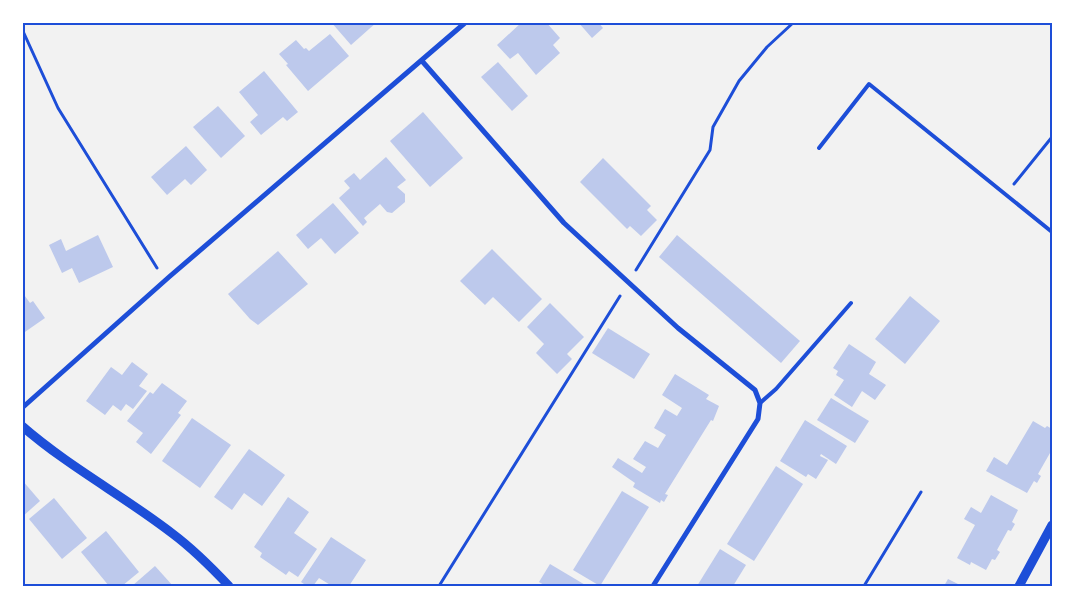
<svg xmlns="http://www.w3.org/2000/svg" width="1075" height="609" viewBox="0 0 1075 609" font-family="'IBM Plex Serif',serif">
	<rect width="100%" height="100%" fill="#f2f2f2"/>
	<g fill="#bdc9ec">
		<polygon points="331,22 377,22 351,45"/>
		<polygon points="522,22 546,22 560,38 553,45 560,53 536,75 518,53 510,59 497,45"/>
		<polygon points="578,22 598,22 603,28 592,38"/>
		<polygon points="330,34 349,56 308,91 286,65 288,64 279,54 296,40 304,49 306,48 309,51"/>
		<polygon points="498,62 528,96 512,111 481,77"/>
		<polygon points="264,71 298,112 287,121 283,117 261,135 250,122 258,115 239,92"/>
		<polygon points="218,106 245,136 221,158 193,127"/>
		<polygon points="423,112 463,158 430,187 390,141"/>
		<polygon points="186,146 207,170 191,185 185,179 167,195 151,177"/>
		<polygon points="386,157 406,180 397,187 405,194 405,202 392,213 387,212 380,204 364,218 367,222 363,226 339,198 350,188 344,181 354,173 360,180"/>
		<polygon points="603,158 651,206 647,210 657,220 641,236 630,226 627,229 580,182"/>
		<polygon points="333,203 359,233 335,254 321,238 308,249 296,235"/>
		<polygon points="98,235 113,267 79,283 72,268 62,273 49,245 61,239 66,251"/>
		<polygon points="677,235 800,341 781,363 659,257"/>
		<polygon points="492,249 542,299 519,322 493,297 485,305 460,281"/>
		<polygon points="278,251 308,284 258,325 250,319 228,294"/>
		<polygon points="22,292 30,303 33,301 45,318 22,334"/>
		<polygon points="910,296 940,321 905,364 875,339"/>
		<polygon points="550,303 584,337 567,354 572,359 557,374 536,353 544,344 527,327"/>
		<polygon points="608,328 650,354 634,379 592,353"/>
		<polygon points="849,344 876,362 869,374 886,385 875,400 862,391 852,407 834,395 844,380 836,375 838,371 833,368"/>
		<polygon points="132,362 148,374 139,386 147,391 133,409 126,404 121,411 113,405 105,415 86,401 111,367 122,375"/>
		<polygon points="675,374 709,395 706,399 719,406 713,421 711,420 665,494 668,495 664,502 661,500 660,503 633,487 635,483 612,467 618,458 642,473 646,467 633,459 645,441 658,448 666,435 654,428 665,409 677,416 682,408 662,395"/>
		<polygon points="162,383 187,401 178,413 181,415 151,454 136,442 143,433 127,421 150,392 153,394"/>
		<polygon points="831,398 869,421 855,443 817,420"/>
		<polygon points="192,418 231,445 200,488 162,461"/>
		<polygon points="805,420 847,446 836,464 821,454 820,456 828,460 816,479 808,474 806,477 780,461"/>
		<polygon points="1033,421 1045,428 1047,426 1052,429 1052,455 1050,453 1038,474 1041,476 1037,483 1034,481 1027,493 986,471 994,457 1007,465"/>
		<polygon points="249,449 285,475 262,506 244,493 232,510 214,497"/>
		<polygon points="776,466 803,484 754,561 727,544"/>
		<polygon points="22,480 40,501 22,517"/>
		<polygon points="622,491 649,507 600,586 573,570"/>
		<polygon points="991,495 1018,510 1012,522 1015,524 1011,531 1008,530 997,550 1000,552 995,560 992,559 986,570 971,562 970,565 957,558 975,525 964,519 971,507 981,513"/>
		<polygon points="288,497 309,512 294,533 317,549 298,577 289,571 286,575 260,557 262,553 254,547"/>
		<polygon points="54,498 87,538 62,559 29,519"/>
		<polygon points="106,531 139,572 122,586 109,586 81,552"/>
		<polygon points="331,537 366,560 349,586 332,586 319,578 313,586 307,586 301,582"/>
		<polygon points="720,549 746,565 733,586 697,586"/>
		<polygon points="550,564 587,586 546,586 539,582"/>
		<polygon points="155,566 173,586 132,586"/>
		<polygon points="948,579 962,586 944,586"/>
	</g>
	<g fill="none" stroke-linecap="round" stroke-linejoin="round">
		<g stroke="#1d4ed8" stroke-width="3">
			<polyline points="22,29 58,108 157,268"/>
			<polyline points="1014,184 1052,137"/>
			<polyline points="636,270 710,150 713,127 739,81 767,47 794,22"/>
			<polyline points="439,586 620,296"/>
			<polyline points="864,586 921,492"/>
		</g>
		<g stroke="#1d4ed8" stroke-width="4">
			<polyline points="819,148 869,84 1052,232"/>
			<polyline points="760,403 776,389 851,303"/>
		</g>
		<g stroke="#1d4ed8" stroke-width="5">
			<polyline points="422,61 564,223 678,328 755,390 760,403 758,419 653,586"/>
			<polyline points="22,408 169,277 466,22"/>
		</g>
		<g stroke="#1d4ed8" stroke-width="9">
			<path d="M22 426C69 467 124 496 173 534 193 549 212 568 229 586"/>
			<polyline points="1019,586 1052,525"/>
		</g>
	</g>
	<rect width="1075" height="609" fill="none" stroke="#ffffff" stroke-width="48"/>
	<rect x="24" y="24" width="1027" height="561" fill="none" stroke="#1d4ed8" stroke-width="2"/>
</svg>
